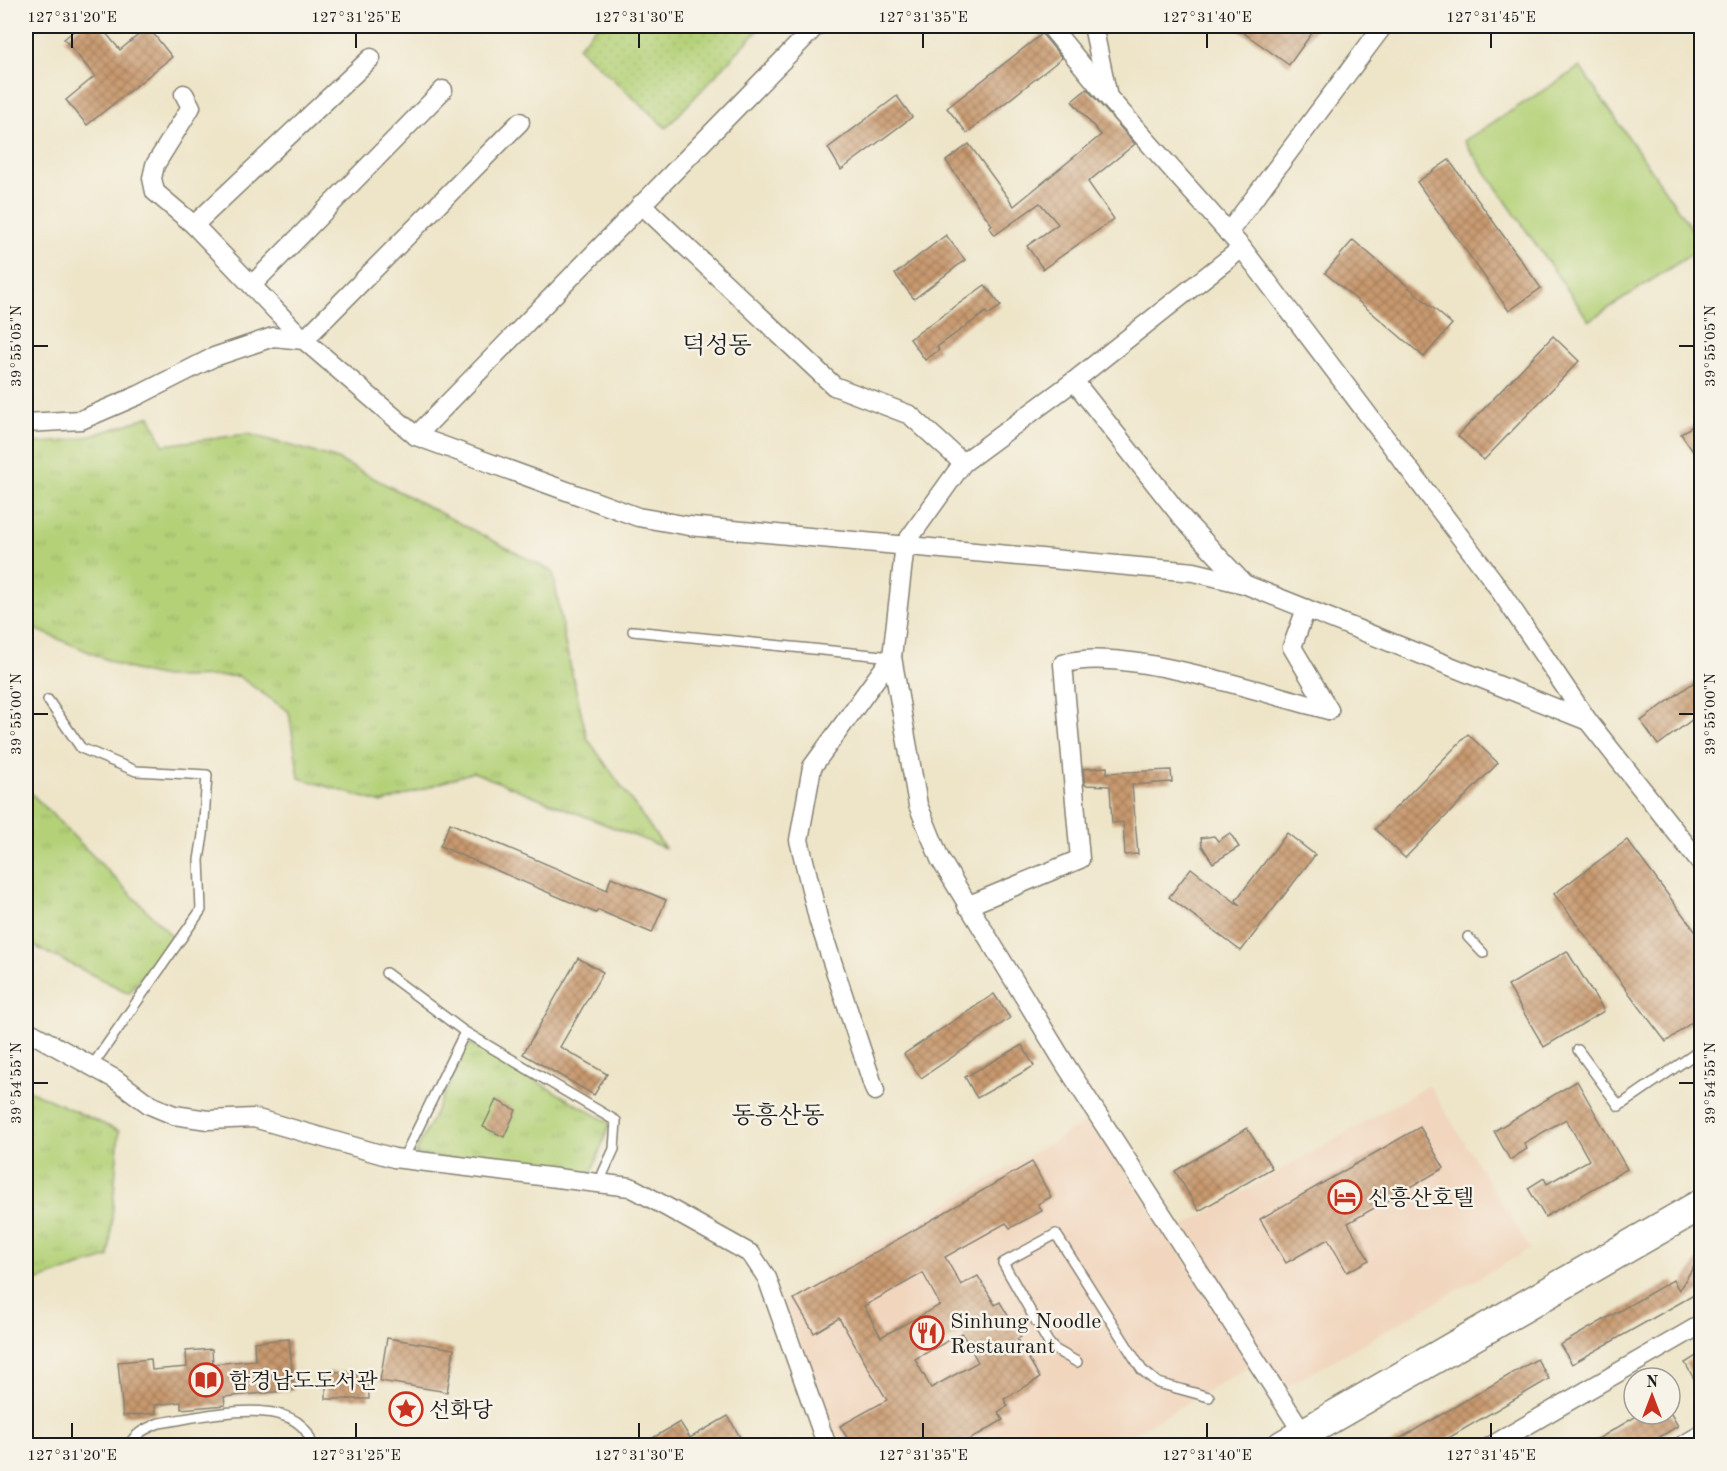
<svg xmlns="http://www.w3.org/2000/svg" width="1727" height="1471" viewBox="0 0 1727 1471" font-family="'Old Standard TT','Noto Serif KR',serif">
	<defs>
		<pattern id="grass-dots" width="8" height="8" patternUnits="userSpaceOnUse" patternTransform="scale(1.5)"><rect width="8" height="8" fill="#b4d178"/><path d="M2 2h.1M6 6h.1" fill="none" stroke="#9ab367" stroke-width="1.8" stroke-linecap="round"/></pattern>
		<pattern id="park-tufts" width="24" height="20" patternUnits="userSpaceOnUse" patternTransform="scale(1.5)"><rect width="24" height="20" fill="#b4d178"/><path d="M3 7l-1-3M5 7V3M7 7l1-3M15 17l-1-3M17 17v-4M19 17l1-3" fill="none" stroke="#9ab367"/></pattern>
		<pattern id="building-cross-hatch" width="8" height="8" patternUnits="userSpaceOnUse" patternTransform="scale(1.5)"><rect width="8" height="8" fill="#c99a70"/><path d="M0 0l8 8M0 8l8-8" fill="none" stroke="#a27d5b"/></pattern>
	</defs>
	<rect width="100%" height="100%" fill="#f7f3e8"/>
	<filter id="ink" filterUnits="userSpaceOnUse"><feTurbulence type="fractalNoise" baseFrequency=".0167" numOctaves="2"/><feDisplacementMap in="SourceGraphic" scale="12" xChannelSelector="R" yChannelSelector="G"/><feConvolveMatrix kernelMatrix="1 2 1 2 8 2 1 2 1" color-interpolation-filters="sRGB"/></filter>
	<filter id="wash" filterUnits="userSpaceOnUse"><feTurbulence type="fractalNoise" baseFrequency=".008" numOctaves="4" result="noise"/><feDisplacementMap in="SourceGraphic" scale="24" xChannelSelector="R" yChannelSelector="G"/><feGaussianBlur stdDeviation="1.35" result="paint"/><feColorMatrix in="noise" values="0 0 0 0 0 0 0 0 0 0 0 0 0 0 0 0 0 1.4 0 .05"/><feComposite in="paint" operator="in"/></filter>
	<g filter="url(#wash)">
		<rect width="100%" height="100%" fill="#eee5c9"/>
		<g fill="#f1d5bd">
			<polygon points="1429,1085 1530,1249 1283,1389 1182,1227"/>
			<polygon points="1091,1119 1252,1365 1114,1445 839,1445 784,1300"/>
		</g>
		<polygon fill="url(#grass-dots)" stroke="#68764a" stroke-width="1.5" points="597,26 762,26 666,128 578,47"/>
		<g fill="url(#park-tufts)" stroke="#68764a" stroke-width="1.5">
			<path d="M150 416 163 445 248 434 335 458 553 572 565 643 587 738 665 848 473 772 382 803 299 778 289 712 238 676 165 677 145 673 124 667 26 625V442C70 446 109 431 150 416Z"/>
			<polygon points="26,788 173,937 129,993 26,942"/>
			<polygon points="469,1043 610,1123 590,1177 415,1154"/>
			<polygon points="26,1089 119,1131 109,1257 26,1284"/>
		</g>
		<polygon fill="#b4d178" stroke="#68764a" stroke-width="1.5" points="1580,67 1702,244 1701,248 1589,321 1464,141"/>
		<g id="blocks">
			<g fill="url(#building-cross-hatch)" fill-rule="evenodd">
				<polygon points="80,26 100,26 120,50 148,27 172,57 87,125 66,100 95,76 64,39"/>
				<polygon points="1234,26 1317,26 1289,65"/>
				<polygon points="1042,34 1062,58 967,133 947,108"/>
				<polygon points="1087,89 1135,144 1088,182 1114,219 1043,269 1027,246 1058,224 1040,203 995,235 989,227 992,225 946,161 969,144 1014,206 1101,135 1072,101"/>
				<polygon points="897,96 912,117 841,170 828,148"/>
				<polygon points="1449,160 1541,288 1509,311 1417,182"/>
				<polygon points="946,235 965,260 914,299 895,274"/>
				<polygon points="1353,240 1452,324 1424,357 1325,273"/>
				<polygon points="985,285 1001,306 988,315 986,312 937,347 939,350 925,360 910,339"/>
				<polygon points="1553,336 1579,361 1484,460 1458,436"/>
				<polygon points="1701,420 1701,463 1681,434"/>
				<polygon points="1701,677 1701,713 1658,745 1641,721"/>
				<polygon points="1468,734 1498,763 1405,858 1375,829"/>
				<polygon points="1107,767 1107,773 1171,770 1172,782 1132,785 1138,854 1125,855 1123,822 1112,823 1110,786 1085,785 1083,769"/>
				<polygon points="450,823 607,890 611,877 666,900 652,933 598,910 596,913 440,846"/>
				<polygon points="1230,833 1239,847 1213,863 1202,846 1201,838 1214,836 1218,841"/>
				<polygon points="1287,833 1315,855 1241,951 1169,897 1191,868 1240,906 1236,900"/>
				<polygon points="1627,840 1701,939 1701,1015 1666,1042 1554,894"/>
				<polygon points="1567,951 1604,1011 1544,1047 1508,986"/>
				<polygon points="578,958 603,972 560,1047 607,1074 594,1095 523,1054"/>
				<polygon points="994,994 1010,1018 921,1078 904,1054"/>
				<polygon points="1022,1045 1034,1066 977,1098 965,1077"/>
				<polygon points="1577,1081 1627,1169 1545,1217 1528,1188 1544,1178 1547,1184 1589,1160 1566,1119 1524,1143 1527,1149 1510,1160 1494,1131"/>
				<polygon points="496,1100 516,1110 504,1137 483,1127"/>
				<polygon points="1420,1127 1444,1168 1348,1223 1369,1260 1347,1272 1328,1239 1286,1263 1260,1219"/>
				<polygon points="1247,1128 1272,1168 1199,1211 1175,1171"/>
				<path d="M1032 1162 1051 1197 1038 1204 1042 1211 1010 1228 1006 1223 945 1257 961 1285 978 1276 995 1305 1000 1302 1021 1337 1017 1339 1040 1378 1004 1399 1008 1406 998 1412 1003 1420 959 1446H852L840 1426 887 1400 839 1318 814 1333 794 1299ZM923 1273 940 1305 881 1337 864 1306ZM962 1333 978 1362 931 1388 915 1359Z"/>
				<polygon points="1701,1255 1701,1291 1572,1364 1560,1345 1673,1280 1679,1290"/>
				<polygon points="387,1338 454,1349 447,1392 380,1381"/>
				<polygon points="289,1339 294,1390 224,1397 225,1405 181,1409 181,1402 155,1405 156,1413 123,1416 118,1362 151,1359 152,1370 187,1367 186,1351 212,1349 213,1364 255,1360 254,1342"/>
				<polygon points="1701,1353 1701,1391 1685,1363"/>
				<polygon points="1537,1359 1549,1379 1435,1446 1387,1446"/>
				<polygon points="326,1372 368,1372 369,1399 326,1399"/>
				<polygon points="1640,1414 1671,1414 1678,1426 1645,1446 1586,1446"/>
				<polygon points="728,1416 745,1446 639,1446 680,1422 690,1438"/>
			</g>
		</g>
	</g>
	<g filter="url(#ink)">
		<use href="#blocks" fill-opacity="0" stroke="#858072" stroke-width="1.5"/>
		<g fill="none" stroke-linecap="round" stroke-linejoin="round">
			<g stroke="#858072" stroke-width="12">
				<g id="service">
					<polyline points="633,631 892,657"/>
					<polyline points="48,700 81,748 136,771 207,775 203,835 199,860 201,910 92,1066"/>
					<polyline points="1468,937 1483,953"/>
					<polyline points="386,973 465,1032 616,1121 614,1149 603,1173 602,1184"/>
					<polyline points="1578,1050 1619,1106 1702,1049"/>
					<polyline points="403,1159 465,1032"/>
					<polyline points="1077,1362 1054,1349 1048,1342 1003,1263 1056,1234 1142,1370 1158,1383 1209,1397"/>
					<path d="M129 1446C134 1433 148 1428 159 1423 197 1418 302 1389 312 1446"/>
					<polyline points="1673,1446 1702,1429"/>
				</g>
			</g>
			<g stroke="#858072" stroke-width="21">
				<g id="minor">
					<polyline points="1050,26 1108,97 1242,248 1492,579 1588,721 1702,865"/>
					<polyline points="1093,26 1107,92"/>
					<polyline points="184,94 191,107 155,165 152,178 155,192 194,225 304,340 520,122"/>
					<polyline points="641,204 834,386 910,415 963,463"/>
					<polyline points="194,225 371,58"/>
					<polyline points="1228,233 1383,26"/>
					<polyline points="1242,248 1074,381 963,463 905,544 892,657 918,805 940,859 1065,1064 1303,1433"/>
					<polyline points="252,285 443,90"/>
					<polyline points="1074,381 1183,519 1244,584"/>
					<polyline points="26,423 81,420 139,395 214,357 273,337 304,340 416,436 638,517 689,526 1194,572 1244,584 1588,721"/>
					<polyline points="416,436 816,26"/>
					<polyline points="1306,609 1292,647 1329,710"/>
					<path d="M967 906 1080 859 1063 664C1119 644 1268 695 1329 710"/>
					<polyline points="26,1030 115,1079 150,1105 174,1115 208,1120 254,1118 394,1158 630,1187 638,1191 751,1254 767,1278 827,1446"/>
					<polyline points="875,1091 819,922 799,840 812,767 892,657"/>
					<polyline points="1491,1446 1702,1324"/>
				</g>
			</g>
			<g stroke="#858072" stroke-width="33">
				<polyline id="trunk" points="1282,1446 1702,1204"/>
			</g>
			<use href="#service" stroke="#fff" stroke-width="9"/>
			<use href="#minor" stroke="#fff" stroke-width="18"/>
			<use href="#trunk" stroke="#fff" stroke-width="30"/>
		</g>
	</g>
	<path fill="none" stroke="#1c1c1c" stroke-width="2" d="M72 33V48M356 33V48M639 33V48M923 33V48M1207 33V48M1491 33V48M33 346H48M1679 346H1694M33 714H48M1679 714H1694M33 1083H48M1679 1083H1694M72 1423V1438M356 1423V1438M639 1423V1438M923 1423V1438M1207 1423V1438M1491 1423V1438"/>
	<defs>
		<g id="hotel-ring" transform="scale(1.725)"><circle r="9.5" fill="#f7f3e8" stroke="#c8321e" stroke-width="1.5"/><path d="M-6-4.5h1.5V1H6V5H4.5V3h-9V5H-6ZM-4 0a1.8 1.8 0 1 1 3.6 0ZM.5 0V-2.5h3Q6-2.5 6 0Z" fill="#c8321e"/></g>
		<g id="restaurant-ring" transform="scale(1.725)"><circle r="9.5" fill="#f7f3e8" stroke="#c8321e" stroke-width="1.5"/><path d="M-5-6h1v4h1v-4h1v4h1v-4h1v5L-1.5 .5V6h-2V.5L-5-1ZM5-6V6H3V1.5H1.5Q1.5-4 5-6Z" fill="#c8321e"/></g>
		<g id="library-ring" transform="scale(1.725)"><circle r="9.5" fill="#f7f3e8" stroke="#c8321e" stroke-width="1.5"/><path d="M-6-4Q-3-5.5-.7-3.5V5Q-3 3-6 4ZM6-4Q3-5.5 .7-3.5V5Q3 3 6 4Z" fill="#c8321e"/></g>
		<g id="sight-ring" transform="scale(1.725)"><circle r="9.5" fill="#f7f3e8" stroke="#c8321e" stroke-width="1.5"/><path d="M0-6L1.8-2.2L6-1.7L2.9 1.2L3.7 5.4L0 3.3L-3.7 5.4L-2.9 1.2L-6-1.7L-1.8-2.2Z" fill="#c8321e"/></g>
	</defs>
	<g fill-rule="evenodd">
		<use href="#hotel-ring" x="1345" y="1197"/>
		<use href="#restaurant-ring" x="927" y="1333"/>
		<use href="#library-ring" x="206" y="1380"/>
		<use href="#sight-ring" x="406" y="1409"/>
	</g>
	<g text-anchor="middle" stroke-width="5" stroke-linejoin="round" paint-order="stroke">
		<g font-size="22" fill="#1c1c1c" stroke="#f7f3e8" text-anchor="start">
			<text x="1368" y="1205">신흥산호텔</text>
			<text x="950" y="1328">Sinhung Noodle<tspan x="950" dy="25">Restaurant</tspan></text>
			<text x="229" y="1388">함경남도도서관</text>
			<text x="429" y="1417">선화당</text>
		</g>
		<g font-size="24" fill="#1c1c1c" stroke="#f7f3e8">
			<text x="717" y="353">덕성동</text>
			<text x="778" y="1123">동흥산동</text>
		</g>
	</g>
	<rect width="1727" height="1471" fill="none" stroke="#f7f3e8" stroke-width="66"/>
	<g transform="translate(1652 1396)"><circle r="28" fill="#f7f3e8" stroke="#9f9d96" stroke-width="1.5"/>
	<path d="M0-4.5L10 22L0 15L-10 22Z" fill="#c8321e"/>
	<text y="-9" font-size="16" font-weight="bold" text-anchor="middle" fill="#1c1c1c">N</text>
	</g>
	<rect x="33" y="33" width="1661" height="1405" fill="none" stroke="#1c1c1c" stroke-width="2"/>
	<g font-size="15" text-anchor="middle" fill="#1c1c1c">
		<text x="72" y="22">127°31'20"E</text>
		<text x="356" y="22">127°31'25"E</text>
		<text x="639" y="22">127°31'30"E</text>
		<text x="923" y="22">127°31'35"E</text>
		<text x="1207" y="22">127°31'40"E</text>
		<text x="1491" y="22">127°31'45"E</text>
		<text transform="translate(16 346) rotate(-90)" y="5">39°55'05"N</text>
		<text transform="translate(1710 346) rotate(-90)" y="5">39°55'05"N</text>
		<text transform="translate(16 714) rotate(-90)" y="5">39°55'00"N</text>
		<text transform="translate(1710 714) rotate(-90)" y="5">39°55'00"N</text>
		<text transform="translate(16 1083) rotate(-90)" y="5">39°54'55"N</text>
		<text transform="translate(1710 1083) rotate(-90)" y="5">39°54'55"N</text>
		<text x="72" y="1460">127°31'20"E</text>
		<text x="356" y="1460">127°31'25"E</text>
		<text x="639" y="1460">127°31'30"E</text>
		<text x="923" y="1460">127°31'35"E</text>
		<text x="1207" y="1460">127°31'40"E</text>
		<text x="1491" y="1460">127°31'45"E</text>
	</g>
</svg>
